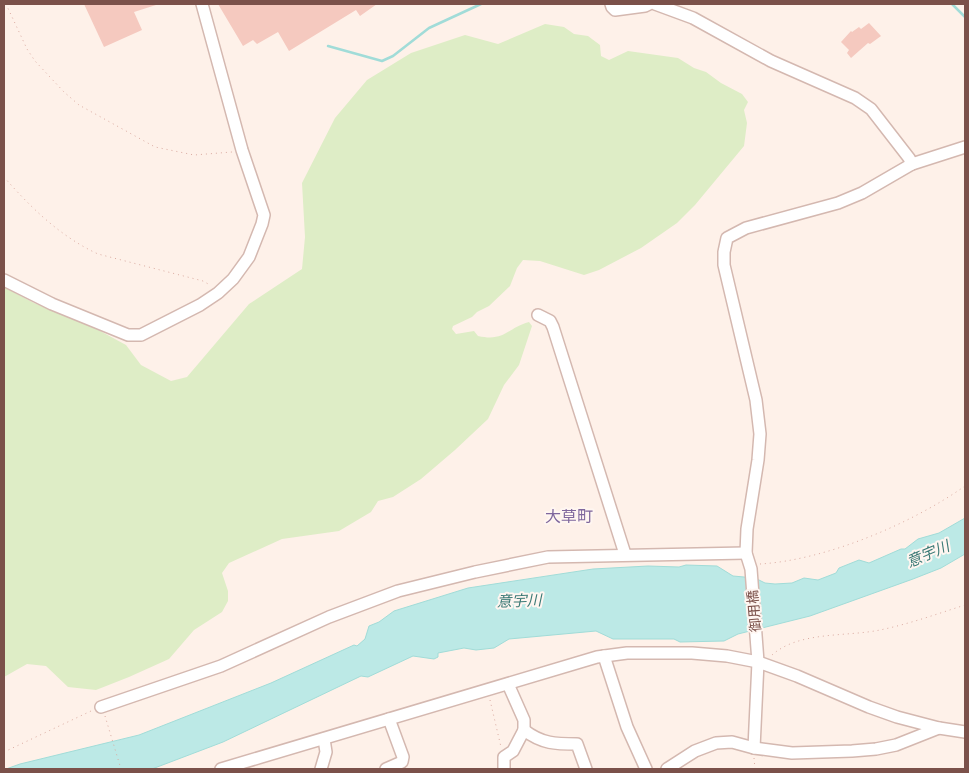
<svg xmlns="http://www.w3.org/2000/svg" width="969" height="773" viewBox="0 0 969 773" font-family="'Sofia Sans Condensed','Noto Sans JP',sans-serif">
	<rect width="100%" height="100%" fill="#fef1e9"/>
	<path fill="#deedc6" d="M545 24 564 27 574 34 588 36 600 45 601 56 609 60 628 51 678 58 694 68 706 72 721 83 742 94 748 102 744 110 747 123 744 146 695 205 677 223 641 248 599 270 584 275 540 261 523 260 517 268 510 286 489 306 477 312 472 317 453 326 452 329 456 334 474 331 478 336C505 342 507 328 529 322L532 326 519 365 504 385 488 419 455 450 421 479 393 497 378 501 371 512 339 531 282 539 229 563 222 573 228 591V601L222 612 194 630 169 659 129 677 96 690 68 687 46 666 27 664 4 677V287L34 303 91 326 126 345 141 365 171 381 187 377 249 304 302 269 305 237 302 183 335 118 367 80 411 53 465 35 498 44Z"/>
	<polygon fill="#bce9e6" stroke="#a1dcd8" points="965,518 965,554 941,568 913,579 810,616 738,634 724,641 680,642 674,639 613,639 596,631 509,639 494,648 476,650 464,648 438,653 438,657 434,659 413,656 368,677 361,676 223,742 152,769 6,769 20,764 139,735 271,683 354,645 357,646 365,639 369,626 379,622 394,611 468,588 593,569 648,566 679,567 686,565 717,566 733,576 755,578 765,583 775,584 792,583 804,578 818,580 836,573 839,568 859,560 869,563 901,549 905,549 918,539 939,533"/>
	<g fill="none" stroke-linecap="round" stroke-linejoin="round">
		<g stroke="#a1dcd8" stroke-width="2.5">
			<polyline points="952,4 965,17"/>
			<polyline points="328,46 382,61 393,56 429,28 481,4"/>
		</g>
	</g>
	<g fill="#f5c9bf">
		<polygon points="84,4 155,4 156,5 134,12 142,30 104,47"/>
		<polygon points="218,4 377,4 360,16 356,10 289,51 278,32 257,44 253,40 243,46"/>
		<polygon points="869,23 881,36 870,44 868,43 851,58 847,53 849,50 841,42 851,31 852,32 859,27 861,29"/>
	</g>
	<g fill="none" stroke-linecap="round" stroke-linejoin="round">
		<g stroke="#d4b8b0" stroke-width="14">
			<g id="minor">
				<polyline points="611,4 612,7 615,10 645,6 649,4"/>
				<polyline points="655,4 693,18 771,61 855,98 871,109 909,158 912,164"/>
				<polyline points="4,280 52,304 128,335 141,335 200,305 218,293 233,279 249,257 262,224 264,215 242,150 202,4"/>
				<polyline points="538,315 550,321 553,327 625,554"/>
				<polyline points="604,656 627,727 646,769"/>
				<polyline points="508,684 524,720 524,730"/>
				<polyline points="101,707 221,666 329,617 398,591 475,572 548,557 746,553"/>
				<polyline points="754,748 758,662 751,569 746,553 747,529 758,460 760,434 756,400 724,265 724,252 727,238 746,228 838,203 862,193 912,164 965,147"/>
				<polyline points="221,769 597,657 627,653 692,653 727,656 758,662 797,676 869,707 897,717 939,728 965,732"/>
				<polyline points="321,769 326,752 324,739"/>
				<polyline points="386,769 402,762 403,757 389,719"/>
				<path d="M504 769V757L513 751 524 730C542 744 556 744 577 744L586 769"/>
				<polyline points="667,769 695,751 716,743 732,742 754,748 792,753 852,751 876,749 896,745 939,728"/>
			</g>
		</g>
		<g stroke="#dbaba1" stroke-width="1" stroke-dasharray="1 4" stroke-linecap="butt">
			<polyline points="6,4 27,49 35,61 64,92 79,105 155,147 194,155 232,152"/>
			<path d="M4 177C31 208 61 237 98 254L203 281 210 285"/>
			<path d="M760 564C826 560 911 524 965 486"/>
			<path d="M772 655C799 631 846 637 880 630 909 624 937 614 965 605"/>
			<polyline points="490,700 501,747"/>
			<polyline points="105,716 121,769"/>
			<polyline points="4,752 91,711"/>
			<polyline points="754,758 755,769"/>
		</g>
		<use href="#minor" stroke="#fff" stroke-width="11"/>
	</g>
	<g text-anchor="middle" stroke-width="4" stroke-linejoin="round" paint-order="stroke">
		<g font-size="14" fill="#7b514a" stroke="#fff6f1">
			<text transform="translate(754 611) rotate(-95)" y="5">御用橋</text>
		</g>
		<g font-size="15" font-style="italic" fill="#3a7975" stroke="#fff6f1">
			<text transform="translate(928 554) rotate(-23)" y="5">意宇川</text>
			<text transform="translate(519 601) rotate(-2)" y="5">意宇川</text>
		</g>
		<g font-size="16" fill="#7f679d" stroke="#fff6f1">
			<text x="569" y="522">大草町</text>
		</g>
	</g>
	<rect width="969" height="773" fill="none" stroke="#7b514a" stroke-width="10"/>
</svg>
